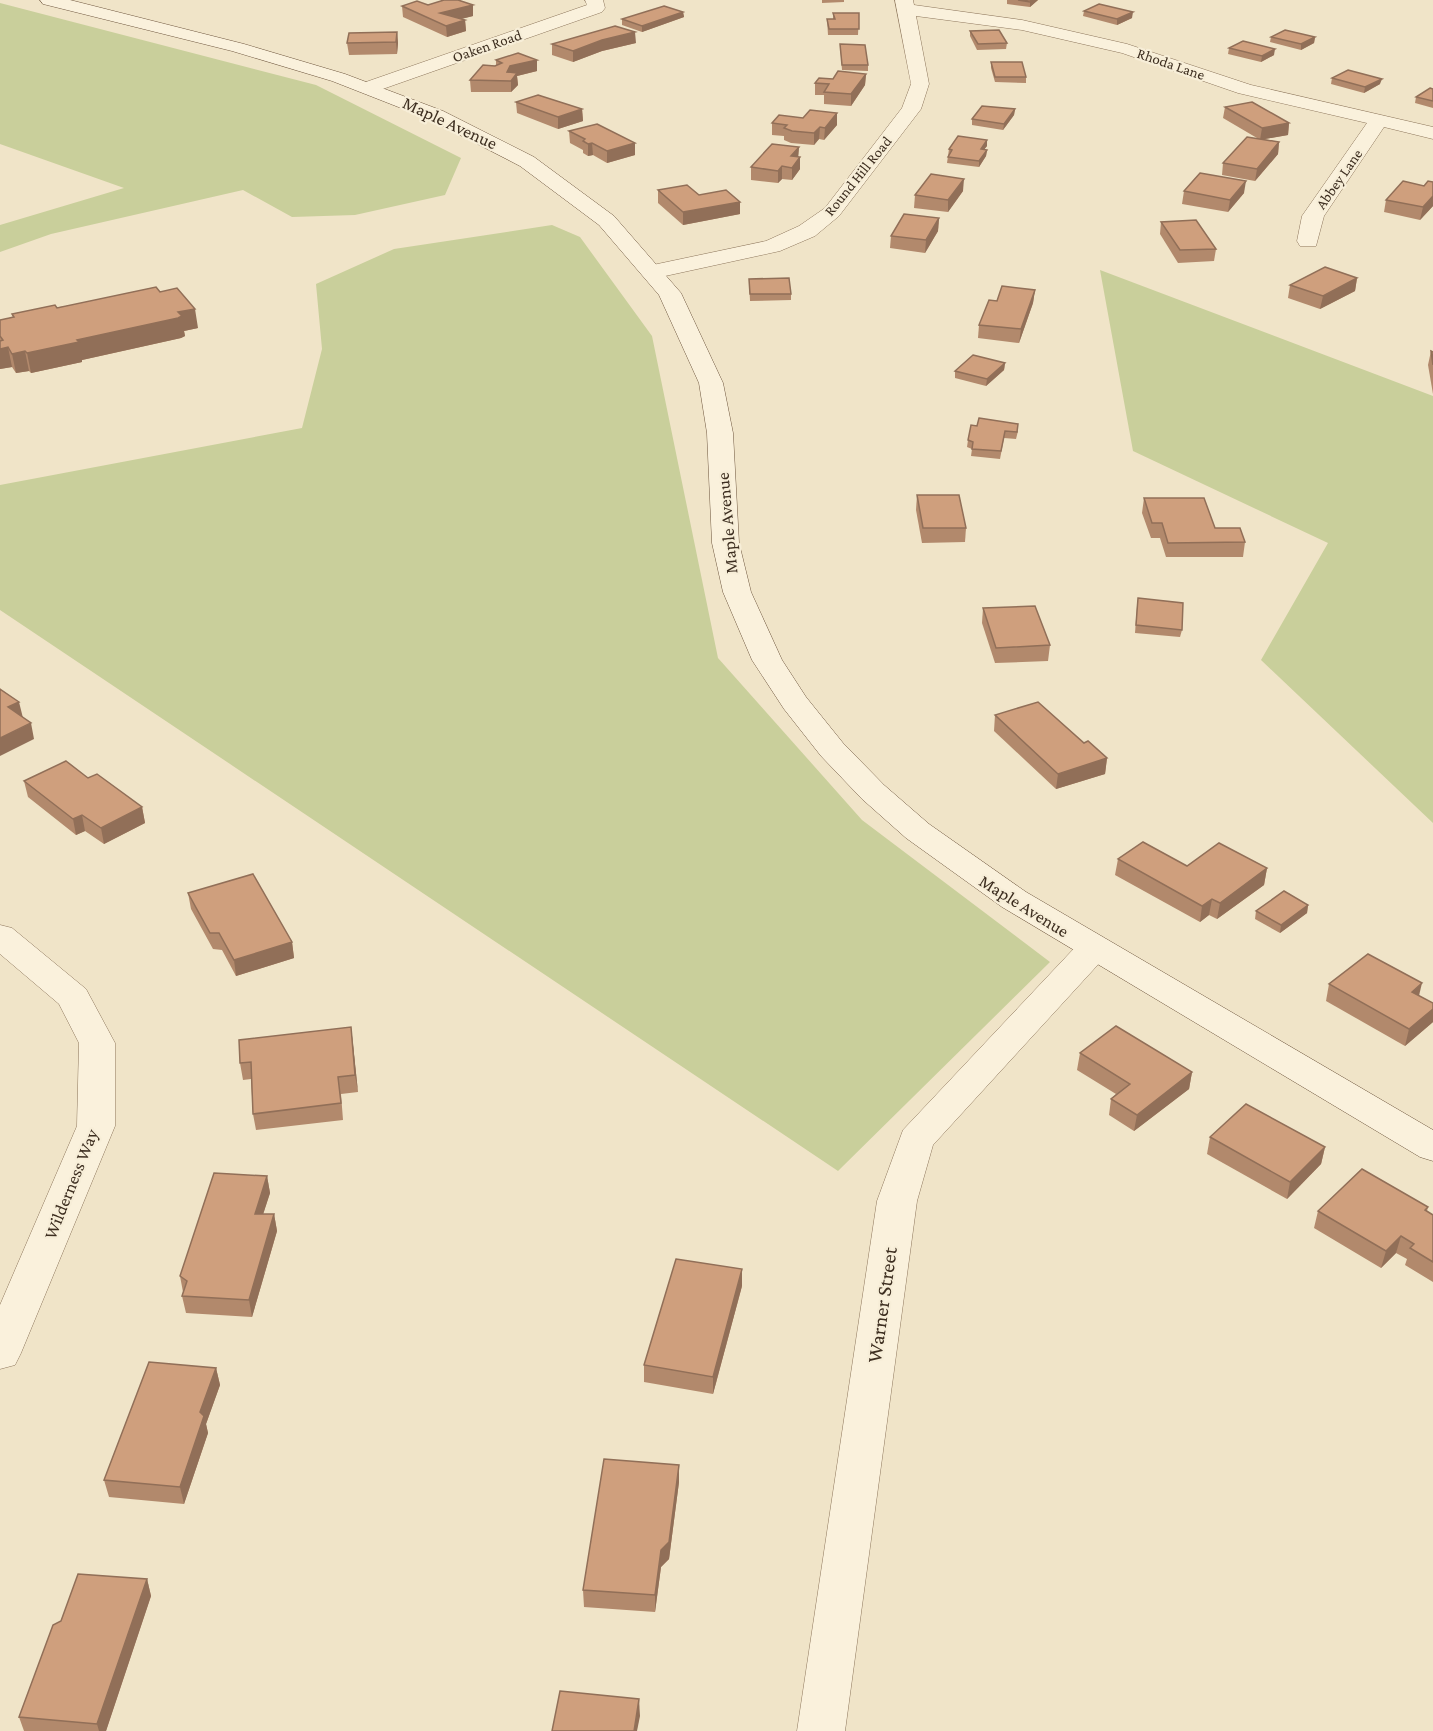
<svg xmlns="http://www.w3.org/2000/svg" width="1433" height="1731" viewBox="0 0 1433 1731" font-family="'Crimson Pro',serif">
	<rect width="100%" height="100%" fill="#f0e4c8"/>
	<g fill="#c9cf9b">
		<polygon points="0,3 316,85 461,158 445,195 355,215 292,217 243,190 51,234 0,252 0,225 124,188 0,144"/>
		<polygon points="552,225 580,237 652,336 718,658 862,820 1050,962 838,1171 0,610 0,485 302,428 322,349 316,284 394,249"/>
		<polygon points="1100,270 1433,396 1433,823 1261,660 1328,543 1133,451"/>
	</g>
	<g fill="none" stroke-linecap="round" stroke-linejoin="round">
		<g stroke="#8d765c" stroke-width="1">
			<g id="minor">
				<polygon points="585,0 603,0 605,8 602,12 377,91 363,91 361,87 363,83 587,5"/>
				<polygon points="895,0 913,0 914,5 1022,20 1127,44 1251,85 1433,127 1433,139 1384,127 1324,216 1316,246 1300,246 1297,241 1302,216 1367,123 1238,93 1122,53 1022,30 916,16 929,84 921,109 839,216 815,236 780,251 656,278 648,276 645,271 648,266 766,241 799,226 825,208 902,108 911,84"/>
				<polygon points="0,925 12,928 86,989 115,1043 115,1126 21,1353 15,1365 0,1369 0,1305 77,1126 79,1043 59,1004 0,954"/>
				<polygon points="1093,938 1105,941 1110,949 1105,957 933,1145 917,1201 845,1731 797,1731 877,1201 903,1130 1081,941"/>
			</g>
		</g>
		<g stroke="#6f573f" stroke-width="1">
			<polygon id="secondary" points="40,0 70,0 244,44 345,74 443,111 534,157 614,216 681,293 723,383 733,433 739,543 751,592 782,660 806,697 843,743 884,785 929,824 1026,892 1433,1130 1433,1161 1420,1157 1002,907 906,838 862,799 821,756 784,709 752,660 723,592 712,543 707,433 699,383 659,295 599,225 520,166 429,119 332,81 232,51 43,4"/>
		</g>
		<use href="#minor" fill="#faf1dc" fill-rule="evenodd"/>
		<use href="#secondary" fill="#faf1dc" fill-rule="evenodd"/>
	</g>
	<g fill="#b2896c">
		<polygon points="822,0 844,0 844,2 822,3"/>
		<polygon points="1007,0 1038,0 1030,7 1007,4"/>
		<polygon points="428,5 473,5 473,16 461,19 465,20 466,31 447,37 403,17 402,6"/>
		<polygon points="1084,11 1132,18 1117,25 1083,16"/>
		<polygon points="683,12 684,17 642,32 622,25 622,19"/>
		<polygon points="833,13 859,13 858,35 828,35 827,19 833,19"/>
		<polygon points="970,31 1007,43 1006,49 977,50 970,36"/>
		<polygon points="397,32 398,43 397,54 349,55 347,43"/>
		<polygon points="1271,37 1315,37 1314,43 1301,50 1270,42"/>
		<polygon points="636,43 602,51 573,62 552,55 552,44"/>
		<polygon points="840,44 868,65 868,71 842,70"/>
		<polygon points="1229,48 1274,55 1261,62 1228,54"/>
		<polygon points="496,60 537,60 537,71 517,76 518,85 511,92 471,92 470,80 496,65"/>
		<polygon points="991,62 1026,77 1026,83 995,82 991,68"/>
		<polygon points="866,74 865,85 851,106 824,104 824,95 815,95 815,83"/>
		<polygon points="1332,78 1380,84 1364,93 1331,84"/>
		<polygon points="1433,89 1433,108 1415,103 1416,97"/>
		<polygon points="516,102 582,109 583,121 558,129 517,113"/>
		<polygon points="1225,107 1289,123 1288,135 1264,139 1279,142 1278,154 1255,181 1222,175 1223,163 1257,138 1223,118"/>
		<polygon points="1015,109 1014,115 1003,130 972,125 972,119"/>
		<polygon points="772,123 837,125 824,140 819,139 814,145 791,143 784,140 784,136 772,135"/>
		<polygon points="569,131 635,155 607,163 593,155 588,156 583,153 583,150 570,143"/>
		<polygon points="987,146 984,149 987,150 986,156 979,167 947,163 949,149"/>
		<polygon points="799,147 798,157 800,157 800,169 792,180 782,179 778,183 751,180 751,167"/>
		<polygon points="1433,182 1433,206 1420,220 1384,212 1386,200"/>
		<polygon points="658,190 699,195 740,202 740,214 683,225 658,203"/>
		<polygon points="963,191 948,212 914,208 915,195"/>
		<polygon points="1184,191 1244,193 1228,212 1182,204"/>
		<polygon points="939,218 938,231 925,253 890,248 891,236"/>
		<polygon points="1161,222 1216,249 1214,261 1178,263 1160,234"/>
		<polygon points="1357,278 1355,291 1320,309 1288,298 1290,285"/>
		<polygon points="749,279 791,294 791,300 750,301"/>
		<polygon points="1035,290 1033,303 1019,343 978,338 979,325 997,301"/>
		<polygon points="160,292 198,328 184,331 185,336 181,338 82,360 82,362 31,373 29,371 16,373 12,367 0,369 0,320 13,317 12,314"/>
		<polygon points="1431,351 1433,352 1433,394 1428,365"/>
		<polygon points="1005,363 1004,370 986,386 955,378 955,371"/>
		<polygon points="971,425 1018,431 1016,439 1004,438 1000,459 971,456 972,449 967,447 968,440"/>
		<polygon points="917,495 966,528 965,542 922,543 916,510"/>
		<polygon points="1144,498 1215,528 1245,542 1243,557 1166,557 1160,538 1151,538 1142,513"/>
		<polygon points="1137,606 1182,630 1180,637 1135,633"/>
		<polygon points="983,608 1050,645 1048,661 995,663 982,623"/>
		<polygon points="995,715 1084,743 1107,758 1105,774 1056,789 994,731"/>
		<polygon points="88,778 142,807 145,823 104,844 85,831 76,835 28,797 24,781"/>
		<polygon points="1118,859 1187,866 1267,868 1264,885 1217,919 1209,915 1200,922 1115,875"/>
		<polygon points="188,893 292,942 294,958 236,976 222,950 213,949 191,909"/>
		<polygon points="1308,905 1307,913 1280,933 1255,919 1256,911"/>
		<polygon points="1329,984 1433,1022 1405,1046 1326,1001"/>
		<polygon points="351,1027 358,1092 341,1094 343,1120 256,1130 253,1114 251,1079 243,1080 240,1063"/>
		<polygon points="1080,1053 1192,1072 1189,1089 1134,1131 1109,1115 1111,1099 1116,1094 1077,1070"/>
		<polygon points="1210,1137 1325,1147 1321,1164 1287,1199 1207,1154"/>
		<polygon points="267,1176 270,1193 263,1214 274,1214 277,1231 252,1317 186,1313 182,1296 183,1292 180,1276"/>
		<polygon points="1428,1207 1427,1211 1433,1215 1433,1282 1405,1265 1407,1259 1396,1253 1381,1268 1314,1228 1318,1211"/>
		<polygon points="742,1286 713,1394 644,1382 644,1365"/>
		<polygon points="216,1368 220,1385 206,1424 208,1433 184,1504 109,1497 104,1480"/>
		<polygon points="679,1465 679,1482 669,1559 661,1567 655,1612 584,1607 583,1590"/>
		<polygon points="147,1579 151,1596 106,1731 24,1731 19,1717"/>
	</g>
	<g fill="#916f58">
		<polygon points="1032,0 1038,0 1030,7 1030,2"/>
		<polygon points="473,5 473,16 441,24 440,13"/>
		<polygon points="683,12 684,17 642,32 642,26"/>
		<polygon points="1133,12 1132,18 1117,25 1117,19"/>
		<polygon points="465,20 466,31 447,37 446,26"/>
		<polygon points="397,32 398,43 397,54 396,42"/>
		<polygon points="635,32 636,43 602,51 573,62 573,51 602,40"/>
		<polygon points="1315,37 1314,43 1301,50 1301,44"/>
		<polygon points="1275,49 1274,55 1261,62 1262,56"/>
		<polygon points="537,60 537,71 517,76 518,85 511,92 511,81 507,72 510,66"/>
		<polygon points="866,74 865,85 851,106 851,94"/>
		<polygon points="1382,79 1380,84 1364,93 1365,87"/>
		<polygon points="582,109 583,121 558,129 558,117"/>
		<polygon points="1015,109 1014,115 1003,130 1004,124"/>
		<polygon points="837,113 837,125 824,140 825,128"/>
		<polygon points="1289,123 1288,135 1260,140 1262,128"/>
		<polygon points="820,127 819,139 814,145 814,133"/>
		<polygon points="987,140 987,146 980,155 981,149"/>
		<polygon points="1279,142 1278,154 1255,181 1257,169"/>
		<polygon points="592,143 593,155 588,156 588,144"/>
		<polygon points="635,143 635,155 607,163 607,151"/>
		<polygon points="799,147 798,159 791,168 791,156"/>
		<polygon points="987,150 986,156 979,167 979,161"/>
		<polygon points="800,157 800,169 792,180 792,168"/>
		<polygon points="782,166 782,179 778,183 778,171"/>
		<polygon points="964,179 963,191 948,212 948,200"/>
		<polygon points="1246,181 1244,193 1228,212 1230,200"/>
		<polygon points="1433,196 1433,206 1420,220 1423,207"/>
		<polygon points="740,202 740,214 683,225 683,212"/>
		<polygon points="939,218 938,231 925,253 926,240"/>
		<polygon points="1357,278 1355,291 1320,309 1323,296"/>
		<polygon points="1035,290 1033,303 1019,343 1021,329"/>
		<polygon points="195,309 198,328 184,331 185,336 181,338 82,360 82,362 31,373 27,353 77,340 178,312"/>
		<polygon points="8,347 12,367 0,369 0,349"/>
		<polygon points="25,351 29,371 16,373 12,354"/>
		<polygon points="1005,363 1004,370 986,386 987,379"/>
		<polygon points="19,702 23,718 8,707"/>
		<polygon points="31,723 34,739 0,756 0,738"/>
		<polygon points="1107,758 1105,774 1056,789 1058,774"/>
		<polygon points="142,807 145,823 104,844 101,828"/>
		<polygon points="82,815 85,831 76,835 73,819"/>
		<polygon points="1267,868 1264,885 1217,919 1220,903"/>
		<polygon points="1212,899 1209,915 1200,922 1202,906"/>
		<polygon points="1308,905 1307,913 1280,933 1281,925"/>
		<polygon points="292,942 294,958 236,976 234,960"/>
		<polygon points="1422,983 1418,1000 1412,992"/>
		<polygon points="1433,1009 1433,1022 1405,1046 1409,1029"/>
		<polygon points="351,1027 353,1044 358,1092 355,1075"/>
		<polygon points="1192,1072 1189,1089 1134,1131 1137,1115"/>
		<polygon points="1325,1147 1321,1164 1287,1199 1290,1182"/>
		<polygon points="267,1176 270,1193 258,1230 255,1214"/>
		<polygon points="274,1214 277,1231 252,1317 249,1300"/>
		<polygon points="1401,1236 1396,1253 1381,1268 1386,1251"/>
		<polygon points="742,1269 742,1286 713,1394 713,1377"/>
		<polygon points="216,1368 220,1385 206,1424 208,1433 184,1504 180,1487 200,1412"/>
		<polygon points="679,1465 679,1482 669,1559 661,1567 655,1612 655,1595 661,1550"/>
		<polygon points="147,1579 151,1596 106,1731 99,1731 97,1724"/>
		<polygon points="639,1699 640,1716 637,1731 634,1731"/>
	</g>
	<g fill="#cf9f7d" stroke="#916f58" stroke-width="1.5">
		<polygon points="444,0 458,0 473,5 440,13 465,20 446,26 402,6 417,1 428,5"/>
		<polygon points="1018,0 1032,0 1030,2"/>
		<polygon points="1099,4 1133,12 1117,19 1084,11"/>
		<polygon points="664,6 683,12 642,26 622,19 648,11"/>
		<polygon points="833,13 859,13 859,29 829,29 827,19 835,19"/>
		<polygon points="615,26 635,32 602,40 573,51 552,44"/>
		<polygon points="999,30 1007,43 978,44 970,31"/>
		<polygon points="1285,30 1315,37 1301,44 1271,37"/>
		<polygon points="397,32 396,42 347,43 349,33"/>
		<polygon points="1243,41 1275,49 1262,56 1229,48"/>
		<polygon points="840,44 865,45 868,65 842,65"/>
		<polygon points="518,53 537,60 510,66 507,72 517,73 511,81 470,80 483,65 495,66 502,63 496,60"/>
		<polygon points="991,62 1022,62 1026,77 995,77"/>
		<polygon points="1348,70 1382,79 1365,87 1332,78"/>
		<polygon points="838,71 866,74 851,94 824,92 829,84 815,83 819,78 833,79"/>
		<polygon points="1430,88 1433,89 1433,101 1416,97"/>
		<polygon points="538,95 582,109 558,117 516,102"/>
		<polygon points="1252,102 1289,123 1262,128 1225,107"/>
		<polygon points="982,106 1015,109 1004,124 972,119"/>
		<polygon points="810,110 837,113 825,128 820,127 814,133 792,131 784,128 787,125 772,123 779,115 803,118"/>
		<polygon points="597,124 635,143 607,151 592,143 588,144 583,141 585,139 569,131"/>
		<polygon points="958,136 987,140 981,149 987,150 979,161 948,157 952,150 949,149"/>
		<polygon points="1247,137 1279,142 1257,169 1223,163"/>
		<polygon points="772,144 799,147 791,156 800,157 792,168 782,166 778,171 751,167"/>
		<polygon points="1200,173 1246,181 1230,200 1184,191"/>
		<polygon points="931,174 964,179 948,200 915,195"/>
		<polygon points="1403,181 1424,186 1428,181 1433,182 1433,196 1423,207 1386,200"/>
		<polygon points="687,185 699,195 726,190 740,202 683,212 658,190"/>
		<polygon points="904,214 939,218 926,240 891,236"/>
		<polygon points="1196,220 1216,249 1180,250 1161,222"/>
		<polygon points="1325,267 1357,278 1323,296 1290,285"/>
		<polygon points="789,278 791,294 750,294 749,279"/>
		<polygon points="1002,286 1035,290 1021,329 979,325 989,300 997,301"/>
		<polygon points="156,287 160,292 177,288 195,309 178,312 182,316 178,318 77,340 79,342 27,353 25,351 12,354 8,347 0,349 0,341 3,340 0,336 0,320 14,317 12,314 55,305 57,308"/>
		<polygon points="1431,351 1433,352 1433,365"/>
		<polygon points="973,355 1005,363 987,379 955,371"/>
		<polygon points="979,418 1018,424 1017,432 1005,431 1001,451 972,449 973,442 968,440 971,425 977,426"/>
		<polygon points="917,495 959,495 966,528 923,528"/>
		<polygon points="1144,498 1204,498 1215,528 1240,528 1245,542 1168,543 1162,523 1152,523"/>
		<polygon points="1138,598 1183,603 1182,630 1136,625"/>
		<polygon points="1035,606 1050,645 996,648 983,608"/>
		<polygon points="0,689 19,702 8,707 31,723 0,738"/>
		<polygon points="1038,702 1084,743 1088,741 1107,758 1058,774 995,715"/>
		<polygon points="66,761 88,778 97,774 142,807 101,828 82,815 73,819 24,781"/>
		<polygon points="1143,842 1187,866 1219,843 1267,868 1220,903 1212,899 1202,906 1118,859"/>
		<polygon points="253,874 292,942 234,960 219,933 210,933 188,893"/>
		<polygon points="1284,891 1308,905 1281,925 1256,911"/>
		<polygon points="1368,954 1422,983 1412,992 1433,1003 1433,1009 1409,1029 1329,984"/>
		<polygon points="1116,1026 1192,1072 1137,1115 1111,1099 1130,1084 1080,1053"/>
		<polygon points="351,1027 355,1075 338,1077 341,1103 253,1114 251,1062 240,1063 239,1040"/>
		<polygon points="1246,1104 1325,1147 1290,1182 1210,1137"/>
		<polygon points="1362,1169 1428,1207 1425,1210 1433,1215 1433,1262 1410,1248 1414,1244 1401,1236 1386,1251 1318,1211"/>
		<polygon points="214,1173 267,1176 255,1214 274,1214 249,1300 182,1296 187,1281 180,1276"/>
		<polygon points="676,1259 742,1269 713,1377 644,1365"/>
		<polygon points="149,1362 216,1368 200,1412 204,1416 180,1487 104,1480"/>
		<polygon points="604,1459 679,1465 669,1542 661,1550 655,1595 583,1590"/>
		<polygon points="78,1574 147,1579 97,1724 19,1717 53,1625 61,1621"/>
		<polygon points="560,1691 639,1699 634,1731 552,1731"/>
	</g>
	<g text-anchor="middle" stroke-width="4.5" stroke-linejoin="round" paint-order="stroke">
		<g font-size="15" fill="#3d2e20" stroke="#f7eed8">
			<text transform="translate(487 46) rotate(-19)" y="5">Oaken Road</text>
			<text transform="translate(1171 64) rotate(19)" y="5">Rhoda Lane</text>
			<text transform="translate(858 176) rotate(-51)" y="5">Round Hill Road</text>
			<text transform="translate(1339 179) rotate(-55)" y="5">Abbey Lane</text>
		</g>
		<g font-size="18" fill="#3d2e20" stroke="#f7eed8">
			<text transform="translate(450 123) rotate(25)" y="6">Maple Avenue</text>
			<text transform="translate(727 523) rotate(-95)" y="6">Maple Avenue</text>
			<text transform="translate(1024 906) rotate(32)" y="6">Maple Avenue</text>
			<text transform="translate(71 1184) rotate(-68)" y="6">Wilderness Way</text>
		</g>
		<g font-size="21" fill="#3d2e20" stroke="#f7eed8">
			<text transform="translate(882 1305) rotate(-82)" y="7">Warner Street</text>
		</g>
	</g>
</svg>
